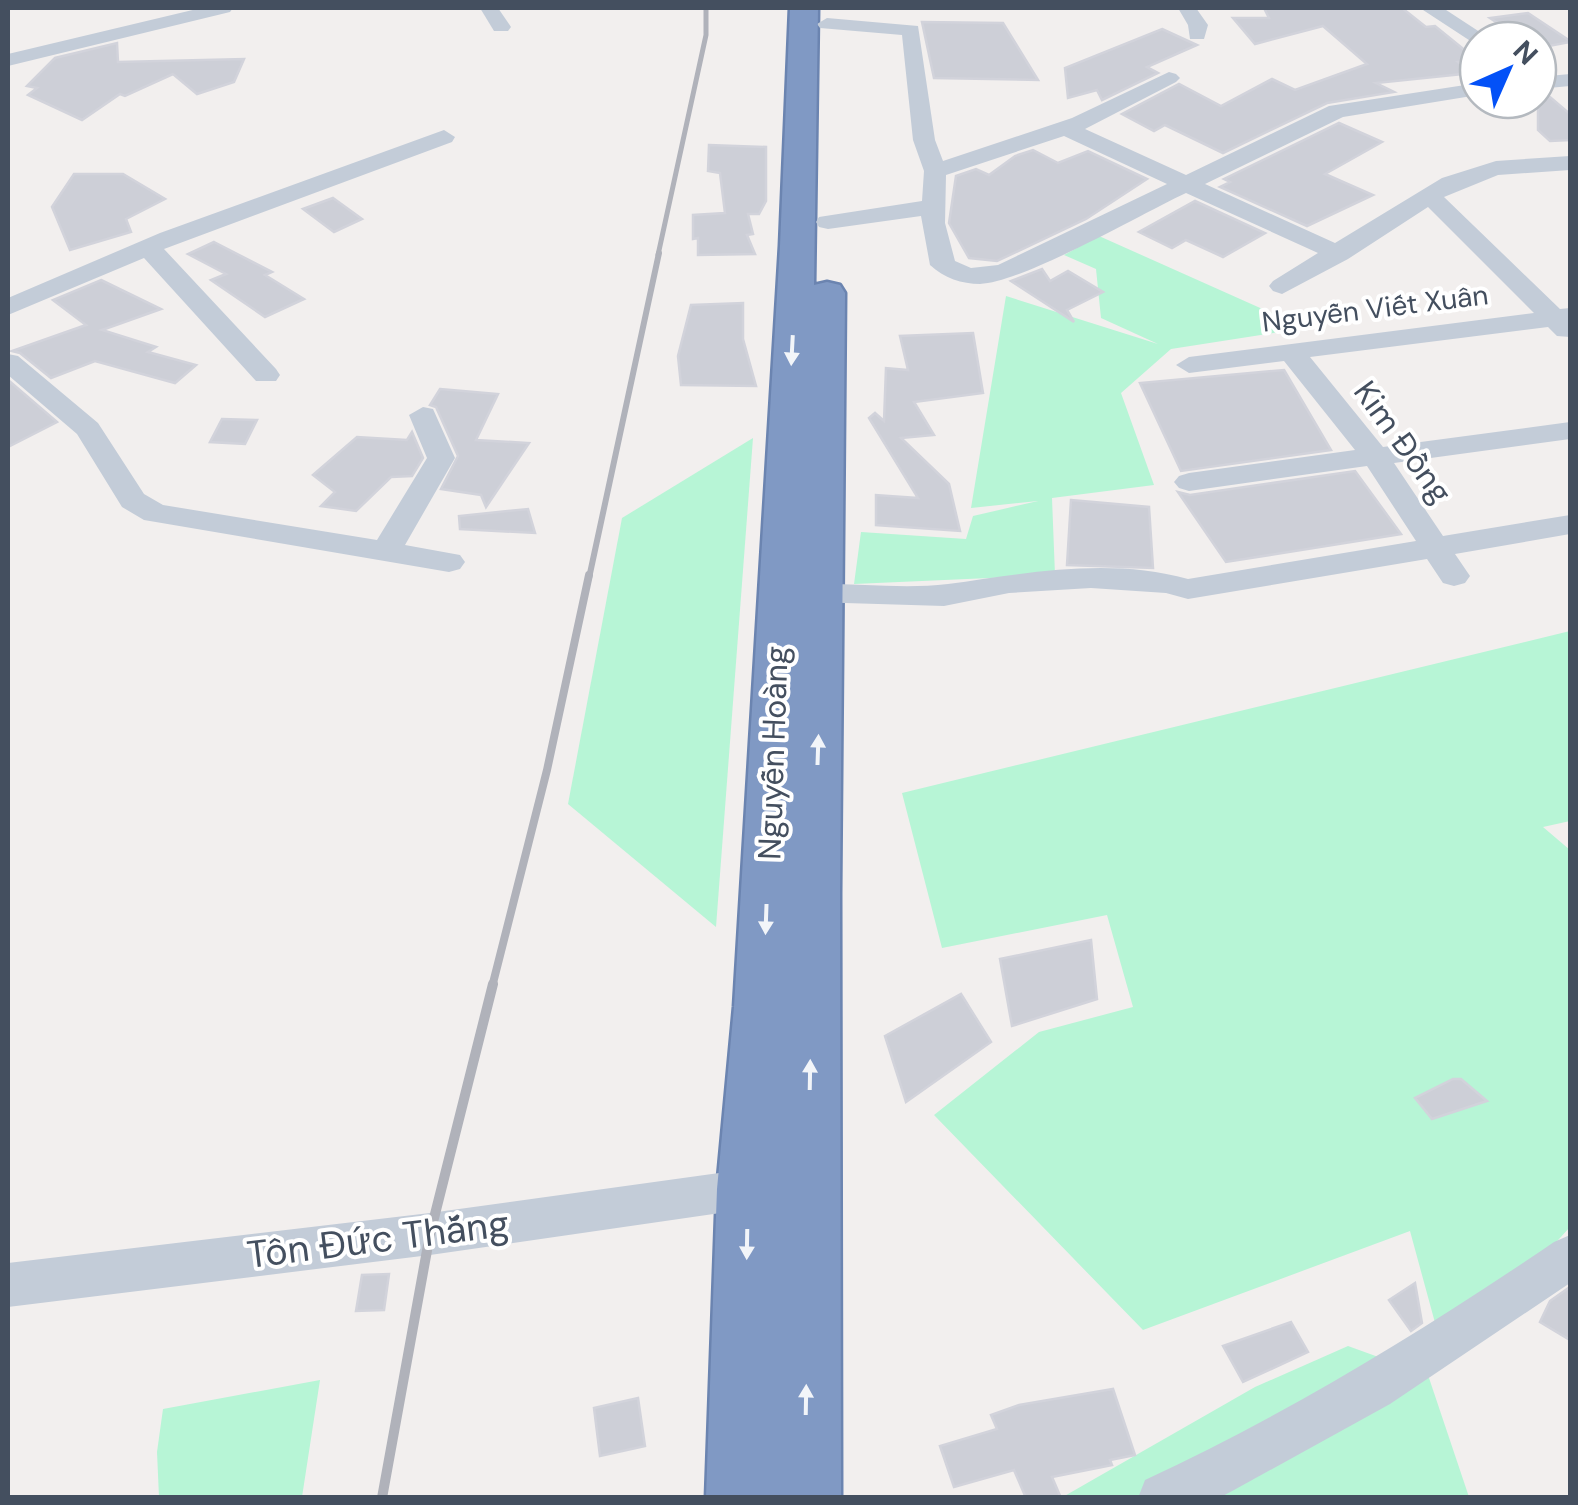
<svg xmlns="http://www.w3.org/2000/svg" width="1578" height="1505" viewBox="0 0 1578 1505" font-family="'DM Sans',sans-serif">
	<rect width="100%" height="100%" fill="#f2efee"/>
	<g fill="#b7f5d6">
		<polygon points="1099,236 1305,328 1171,349 1121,393 1154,485 1052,498 1055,575 854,584 861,532 966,539 973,516 1038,501 971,508 1006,296 1158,344 1101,318 1096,269 1064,255"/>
		<polygon points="753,438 716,927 568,804 622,518"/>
		<polygon points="1570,631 1570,821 1543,827 1570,850 1570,1227 1446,1363 1410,1231 1143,1330 934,1115 1039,1032 1133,1007 1107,915 942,948 902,793"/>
		<polygon points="1348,1346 1428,1375 1469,1497 1061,1498 1255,1387"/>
		<polygon points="320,1380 302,1497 159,1497 157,1452 163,1409"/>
	</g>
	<g fill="#cdcfd7" stroke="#d2d3db" stroke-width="2.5">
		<polygon points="1264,8 1402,8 1426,27 1435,26 1477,60 1458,62 1472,73 1376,83 1394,92 1327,103 1223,153 1165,125 1154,131 1122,114 1179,84 1221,106 1272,79 1295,90 1367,64 1323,26 1255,44 1233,18 1269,18"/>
		<polygon points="1528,13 1570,41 1570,42 1538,48 1538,40 1523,40 1490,18"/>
		<polygon points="922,22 1003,23 1038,80 934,78"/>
		<polygon points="1162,29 1197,45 1147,67 1158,73 1102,100 1097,90 1068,98 1065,68"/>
		<polygon points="117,43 118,62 244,59 234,82 197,94 173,74 125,96 120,94 82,120 28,95 37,88 27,86 55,58"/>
		<polygon points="1544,92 1570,114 1570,140 1550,141 1538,130 1538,93"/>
		<polygon points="1339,123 1382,142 1325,174 1373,195 1307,226 1220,187 1230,182 1224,179"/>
		<polygon points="709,145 766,147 766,201 759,214 748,214 753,234 747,235 755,254 698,255 698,238 693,239 693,215 725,213 720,173 708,171"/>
		<polygon points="1033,150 1058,163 1088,151 1147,179 1086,219 997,261 969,258 949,223 956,176 976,169 989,175 1015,156"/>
		<polygon points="74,174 123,174 165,199 126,219 131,232 70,250 52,207"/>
		<polygon points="333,198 362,219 334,232 303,209"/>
		<polygon points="1195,201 1265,233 1223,257 1186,240 1172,248 1139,232"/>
		<polygon points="214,242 272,272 265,275 304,299 265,317 211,280 226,274 188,254"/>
		<polygon points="1042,269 1050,281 1068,271 1103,292 1067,310 1074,322 1011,281"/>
		<polygon points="101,280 161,309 102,330 156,347 148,352 196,365 175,383 95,361 51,378 20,353 12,351 86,325 53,300"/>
		<polygon points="743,303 743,339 756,386 681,385 678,356 691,305"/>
		<polygon points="973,333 983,393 914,402 934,435 901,438 949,484 960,531 876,525 876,495 918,498 869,418 875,413 884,421 886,368 908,370 900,336"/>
		<polygon points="1284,370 1331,450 1181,471 1140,383"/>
		<polygon points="8,380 57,422 8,447"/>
		<polygon points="440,389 498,394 476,440 529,443 486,507 481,495 441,489 458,456 436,407 430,405"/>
		<polygon points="222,419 257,420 245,444 210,442"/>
		<polygon points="412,432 423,458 412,476 391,477 356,511 321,506 335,492 313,475 357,437 407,440"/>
		<polygon points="1355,471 1401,534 1226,562 1178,492 1190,495"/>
		<polygon points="1071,500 1149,507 1153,568 1067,565"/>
		<polygon points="528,509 535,533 460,529 459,516"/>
		<polygon points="1091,940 1097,999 1012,1026 1000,959"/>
		<polygon points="961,994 991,1042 906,1102 885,1036"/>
		<polygon points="1453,1079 1461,1079 1487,1101 1432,1119 1415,1098"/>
		<polygon points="389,1274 384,1310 356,1311 362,1275"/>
		<polygon points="1415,1283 1422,1323 1411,1331 1389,1300"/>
		<polygon points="1570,1287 1570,1340 1540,1322 1550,1301"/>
		<polygon points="1291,1322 1308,1352 1243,1382 1223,1346"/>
		<polygon points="1113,1389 1135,1455 1110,1460 1112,1465 1052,1477 1061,1498 1026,1498 1014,1470 954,1487 940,1446 997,1429 991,1415 1019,1405"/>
		<polygon points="638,1398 645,1446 600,1456 594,1408"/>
	</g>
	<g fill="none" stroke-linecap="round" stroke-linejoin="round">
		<g stroke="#6b84b0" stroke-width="5">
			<polygon id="highway" points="790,8 818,8 814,285 827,282 840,285 845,293 840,893 841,1498 706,1498 717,1189 734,1007 780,246"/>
		</g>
		<g fill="#c3ccd8" fill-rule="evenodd">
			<polygon points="201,8 233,8 230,12 8,66 8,54"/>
			<polygon points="480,8 498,8 511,27 508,31 494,31"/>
			<polygon points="1178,8 1196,8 1208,25 1204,39 1190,39 1188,25"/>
			<polygon points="1420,8 1443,8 1492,40 1478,40 1478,45 1475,44"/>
			<path d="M827 18 918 26 935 140 943 161 1072 118 1169 72 1176 74 1180 78 1176 82 1085 129 1186 175 1329 106 1478 83V95L1343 117 1205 184 1335 243 1442 178 1496 161 1570 156V170L1498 175 1444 197 1560 309 1570 308V337L1557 336 1548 327 1310 357 1383 447 1570 422V439L1394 463 1443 536 1570 515V534L1455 554 1470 576 1465 583 1454 586 1443 583 1427 559 1188 599 1166 593 1091 588 1009 593 944 606 812 602 807 595 812 588 823 584C864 584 908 589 948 584 1027 573 1109 557 1188 579L1416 541 1367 466 1189 491 1179 488 1174 482 1179 476 1189 473 1355 450 1284 361 1189 373 1176 365 1189 357 1534 313 1428 207 1348 259 1282 294 1273 291 1269 286 1273 281 1318 253 1186 193C1141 214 1024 282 980 284 962 284 944 278 930 265L921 216 828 229 819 227 816 222 819 217 922 201 924 171 913 140 902 35 820 28 817 24ZM1064 136 1167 184 998 265 971 268 955 261 945 223 946 175Z"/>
			<polygon points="1570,74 1570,86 1538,89 1538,77"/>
			<polygon points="444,130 455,137 452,142 164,249 276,369 280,375 276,381 256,381 144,258 8,315 8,298 160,233"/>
			<polygon points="8,354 18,356 98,423 144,494 163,505 377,540 427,458 409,415 423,407 433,409 455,458 405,545 460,555 465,562 460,569 449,572 144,520 122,507 77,434 8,375"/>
			<polygon points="748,1169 764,1175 770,1189 764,1203 748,1209 430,1255 8,1307 8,1263 430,1213"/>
			<path d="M1570 1235V1283L1390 1404 1234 1490 1219 1498H1138L1145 1480C1289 1413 1423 1331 1554 1242Z"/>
		</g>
		<use href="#highway" fill="#8099c4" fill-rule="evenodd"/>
		<polyline stroke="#b0b2ba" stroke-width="5" points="658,255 706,35 706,8"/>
		<polyline stroke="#b0b2ba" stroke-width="6" points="589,578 659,253"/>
		<polyline stroke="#b0b2ba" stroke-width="8" points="492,987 547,770 589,575"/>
		<polyline stroke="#b0b2ba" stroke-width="10" points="382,1498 430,1234 493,984"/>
	</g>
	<defs><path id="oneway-solid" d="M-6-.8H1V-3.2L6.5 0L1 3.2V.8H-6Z" transform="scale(2.5)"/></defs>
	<g fill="#f2f5f9">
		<use href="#oneway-solid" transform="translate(792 350) rotate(93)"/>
		<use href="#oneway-solid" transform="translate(818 750) rotate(-88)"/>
		<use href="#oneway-solid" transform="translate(766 919) rotate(92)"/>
		<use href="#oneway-solid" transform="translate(810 1075) rotate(-89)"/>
		<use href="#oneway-solid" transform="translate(747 1244) rotate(91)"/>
		<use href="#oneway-solid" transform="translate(806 1400) rotate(-89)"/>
	</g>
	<g text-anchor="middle" stroke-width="8" stroke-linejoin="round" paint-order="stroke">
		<g font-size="28" fill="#444f5f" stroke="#fff">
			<text transform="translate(1375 308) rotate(-7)" y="10">Nguyễn Viết Xuân</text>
		</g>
		<g font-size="32" fill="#444f5f" stroke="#fff">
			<text transform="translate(1403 442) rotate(54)" y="11">Kim Đồng</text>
			<text transform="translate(773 753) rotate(-88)" y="11">Nguyễn Hoàng</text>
		</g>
		<g font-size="38" fill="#444f5f" stroke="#fff">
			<text transform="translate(378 1239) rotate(-7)" y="13">Tôn Đức Thắng</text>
		</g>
	</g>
	<rect width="1578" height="1505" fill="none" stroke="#444f5f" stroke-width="20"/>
	<g transform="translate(1508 70) rotate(45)"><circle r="48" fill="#ffffff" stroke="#b4b9bf" stroke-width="2.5"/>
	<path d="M0-8L18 38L0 25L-18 38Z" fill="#0351f7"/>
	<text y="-15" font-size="28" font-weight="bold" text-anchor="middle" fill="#444f5f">N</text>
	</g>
</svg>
